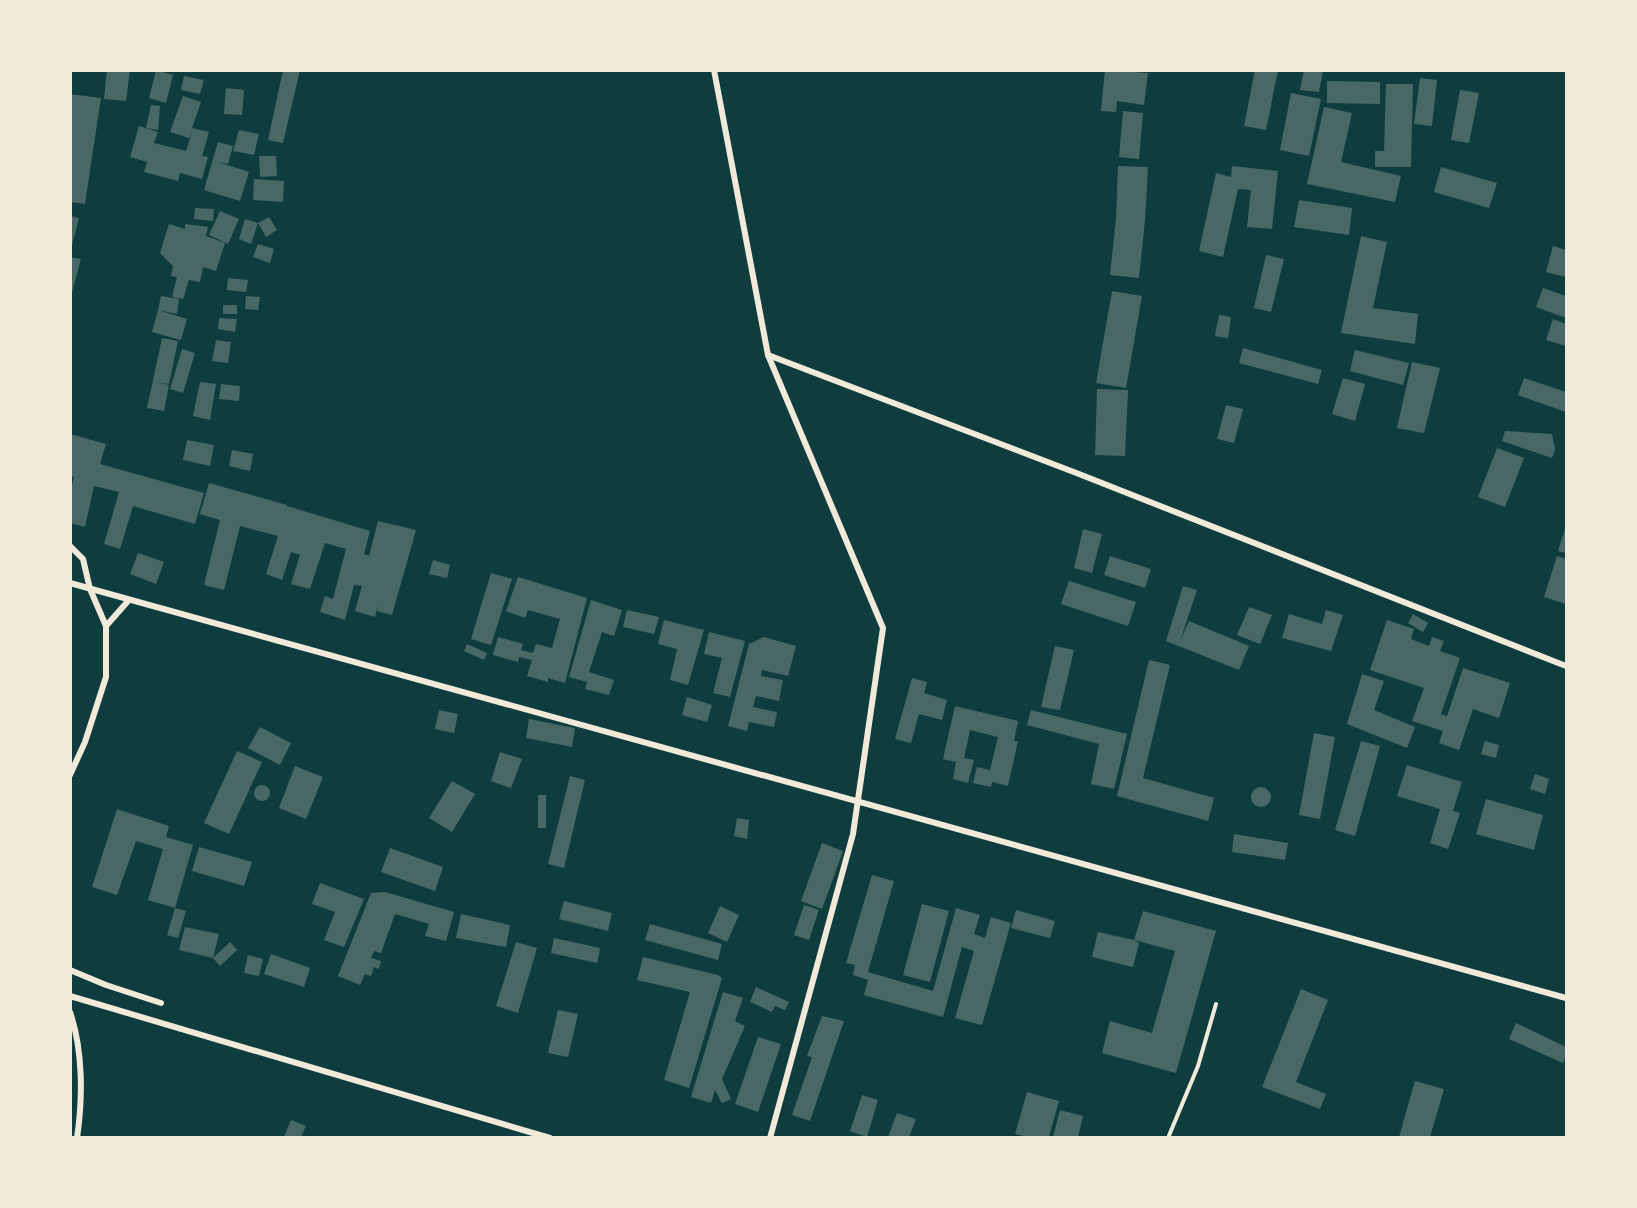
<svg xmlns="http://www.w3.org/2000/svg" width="1637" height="1208" viewBox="0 0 1637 1208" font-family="Poppins,sans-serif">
	<rect width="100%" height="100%" fill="#0f3d3e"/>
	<g fill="#486865">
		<polygon points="107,70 130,70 126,101 104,99"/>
		<polygon points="156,70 173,75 166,103 149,98"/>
		<polygon points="283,70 300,70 283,143 268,140"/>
		<polygon points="1105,70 1148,73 1144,105 1117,101 1116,112 1101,111"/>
		<polygon points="1255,70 1278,70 1266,130 1244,126"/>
		<polygon points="1304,70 1323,70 1319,92 1300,90"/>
		<polygon points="184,76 204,80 200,94 181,90"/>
		<polygon points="1420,78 1437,80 1432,126 1414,124"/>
		<polygon points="1327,81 1380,82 1380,104 1327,103"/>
		<polygon points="1386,84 1413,84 1411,167 1375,167 1375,151 1384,151"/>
		<polygon points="226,88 244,90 242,115 224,114"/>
		<polygon points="1460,90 1479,93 1469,143 1451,140"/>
		<polygon points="1291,93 1321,99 1309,156 1280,150"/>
		<polygon points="70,94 101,98 85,204 70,202"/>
		<polygon points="183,96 201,102 192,128 209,132 202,156 208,157 202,179 180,173 178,181 144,172 147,162 130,157 139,126 158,132 154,143 186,151 192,131 189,138 170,132"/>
		<polygon points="151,105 160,106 158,130 146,128"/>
		<polygon points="1324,107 1352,113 1341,162 1401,176 1395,202 1307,184"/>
		<polygon points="1123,111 1143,113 1139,159 1119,157"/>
		<polygon points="239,130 259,134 254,155 233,151"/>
		<polygon points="218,142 233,146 228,164 218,162 249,172 240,201 204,190"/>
		<polygon points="259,156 276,156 277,176 260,177"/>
		<polygon points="1118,166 1148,167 1145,220 1139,278 1110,275 1116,219"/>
		<polygon points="1232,166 1278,171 1272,229 1247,227 1251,190 1238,189 1223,257 1199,251 1216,173 1231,177"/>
		<polygon points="1441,167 1497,183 1489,208 1434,192"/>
		<polygon points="254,179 284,181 283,202 253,200"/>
		<polygon points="1299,200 1352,208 1349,235 1294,227"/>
		<polygon points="195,208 214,209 213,221 194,219"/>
		<polygon points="220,211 239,219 228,244 209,235"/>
		<polygon points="70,216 79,218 71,249 70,249"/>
		<polygon points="269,217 277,230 266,237 258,223 251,244 239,239 245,219 258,223"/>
		<polygon points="169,224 185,229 185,224 208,227 206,236 225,243 216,271 203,267 200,282 189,280 183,299 172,297 177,277 171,276 173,266 160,253"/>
		<polygon points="1361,236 1387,242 1373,308 1418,314 1415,344 1341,333"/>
		<polygon points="258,244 274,249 270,263 253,257"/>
		<polygon points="1553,246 1566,250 1566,277 1546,272"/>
		<polygon points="1266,255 1284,259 1271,312 1254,308"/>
		<polygon points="70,257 81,259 71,296 70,296"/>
		<polygon points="228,278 248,280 246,292 227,290"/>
		<polygon points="1543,288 1566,296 1566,318 1536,307"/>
		<polygon points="1112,291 1142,296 1126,388 1096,383"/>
		<polygon points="161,296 179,299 177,314 158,310"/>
		<polygon points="246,296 260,297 258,310 245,309"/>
		<rect x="223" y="305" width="14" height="9"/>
		<polygon points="158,310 187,319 181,340 152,332"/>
		<polygon points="1219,315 1231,317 1228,338 1215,336"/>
		<polygon points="219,318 237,319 235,332 218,329"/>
		<polygon points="1553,319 1566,324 1566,346 1546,340"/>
		<polygon points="162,338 178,341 169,384 157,382 169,385 164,411 147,408"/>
		<polygon points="216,340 231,342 228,363 212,361"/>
		<polygon points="1243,348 1322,370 1318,384 1239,363"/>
		<polygon points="182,349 195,353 183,393 170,389"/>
		<polygon points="1355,350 1409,363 1403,385 1350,371"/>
		<polygon points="1412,362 1440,368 1424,433 1397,428"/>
		<polygon points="1343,378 1365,384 1355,421 1332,414"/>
		<polygon points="1524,378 1566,392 1566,412 1518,395"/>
		<polygon points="200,382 216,384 210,420 193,416"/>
		<polygon points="221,384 240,386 239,401 219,399"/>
		<polygon points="1097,389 1128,390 1125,456 1095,455"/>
		<polygon points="1226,405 1243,409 1234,443 1217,439"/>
		<polygon points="1505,431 1552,434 1555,449 1552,458 1502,441"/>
		<polygon points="70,434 106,444 100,464 204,493 195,524 133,506 120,549 104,544 119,492 94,486 85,527 70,523 70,493 74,477 70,476"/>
		<polygon points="187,440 214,445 210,466 183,460"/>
		<polygon points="1497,448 1524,458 1505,507 1478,497"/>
		<polygon points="232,450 253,454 250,471 229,466"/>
		<polygon points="209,483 287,505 284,515 287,506 370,531 364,554 369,556 378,521 416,530 392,615 377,611 378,604 375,617 355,611 362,586 354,585 345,620 320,612 325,596 333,599 346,549 325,543 310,589 291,584 300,555 291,552 282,580 266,574 278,536 240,526 224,590 204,585 220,520 200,514"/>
		<polygon points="1566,525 1566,553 1558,551"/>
		<polygon points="1083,529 1102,534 1092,573 1074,568"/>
		<polygon points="138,553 164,562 156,584 130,574"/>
		<polygon points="1110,556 1151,569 1145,588 1104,575"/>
		<polygon points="1557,556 1566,559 1566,604 1544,597"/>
		<polygon points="433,560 450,565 447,578 429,574"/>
		<polygon points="491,573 512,579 491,645 471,639"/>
		<polygon points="518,577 587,598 565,683 548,678 548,682 527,676 532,660 519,657 518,662 493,655 498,637 523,644 521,650 533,653 536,644 552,648 560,619 528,610 525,618 506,611"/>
		<polygon points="1069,581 1136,602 1128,626 1061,604"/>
		<polygon points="1183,586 1197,590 1180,641 1189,621 1249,646 1239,670 1166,641"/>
		<polygon points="591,600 622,610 614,636 602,632 589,672 614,680 609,695 585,689 587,682 569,677"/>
		<polygon points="1249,607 1272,615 1260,644 1237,635"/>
		<polygon points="627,610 659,617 654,634 623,627"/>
		<polygon points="1326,610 1343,615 1331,651 1282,638 1289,614 1322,624"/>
		<polygon points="1413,614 1428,623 1423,632 1408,623"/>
		<polygon points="664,620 704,630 688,685 670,680 677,649 658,644"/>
		<polygon points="1387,620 1414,629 1411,639 1429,646 1432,637 1444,641 1440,651 1460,658 1441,714 1447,716 1463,668 1510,683 1499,718 1473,709 1459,750 1439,743 1443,731 1412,721 1424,688 1370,670"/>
		<polygon points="709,632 745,641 730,697 713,693 722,658 704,654"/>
		<polygon points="764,637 796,646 788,676 762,670 761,676 783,680 779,701 756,696 753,707 777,712 774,727 749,722 747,731 728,726 749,644"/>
		<polygon points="467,644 487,653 484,660 464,651"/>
		<polygon points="1055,646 1074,650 1060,710 1041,707"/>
		<polygon points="1149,660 1170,665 1143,778 1214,798 1208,821 1117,796"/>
		<polygon points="1362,674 1384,681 1374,710 1415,727 1407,748 1347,724"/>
		<polygon points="912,678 927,682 924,693 947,700 942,720 919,714 911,743 895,739"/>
		<polygon points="687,697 712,705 707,722 682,715"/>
		<polygon points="955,706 1018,721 1014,741 1018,741 1008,786 992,782 991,787 973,783 977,767 990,770 998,737 970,730 964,758 974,760 968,783 953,779 956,762 943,759"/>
		<polygon points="439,710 458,714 454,733 435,729"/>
		<polygon points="1031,710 1127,734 1114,789 1091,784 1099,744 1027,725"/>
		<polygon points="529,719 575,728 572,747 526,738"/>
		<polygon points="260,727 291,743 280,765 248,748"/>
		<polygon points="1314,733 1335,737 1320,819 1299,815"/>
		<polygon points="1361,741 1380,746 1355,836 1335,830"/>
		<polygon points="1485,741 1499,745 1496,758 1481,754"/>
		<polygon points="237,751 262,762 229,834 204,823"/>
		<polygon points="500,752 522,759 511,788 491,781"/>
		<polygon points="1407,765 1462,782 1453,811 1460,813 1448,849 1430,843 1440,809 1397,796"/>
		<polygon points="295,766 323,777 306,819 279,808"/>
		<polygon points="1535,774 1549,779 1545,794 1530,789"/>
		<polygon points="570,776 585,780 564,868 548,864"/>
		<polygon points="452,781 475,794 452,832 429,818"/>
		<circle cx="262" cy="793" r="8"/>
		<circle cx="1261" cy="797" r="10"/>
		<rect x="538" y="795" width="8" height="33"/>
		<polygon points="1486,799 1543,815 1534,850 1476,834"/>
		<polygon points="117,809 169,826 166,837 193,845 175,908 148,900 163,849 136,841 117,895 92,887"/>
		<polygon points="737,818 749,820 747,839 734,836"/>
		<polygon points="1234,834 1288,843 1285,860 1232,852"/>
		<polygon points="822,843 843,851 822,909 801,901"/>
		<polygon points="199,847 252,862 244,886 192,871"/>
		<polygon points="390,848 443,867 435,891 381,872"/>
		<polygon points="872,875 894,881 868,972 933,991 956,908 980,915 974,934 985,938 991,917 1011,923 982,1025 955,1018 974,951 962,947 943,1017 864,995 868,980 853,975 855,965 846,963"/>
		<polygon points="320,883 364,899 344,947 324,940 335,912 312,904"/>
		<polygon points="385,892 454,912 446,941 425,936 429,924 395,914 381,953 374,951 371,958 381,961 379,969 374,967 371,976 365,974 360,985 338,976 371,893"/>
		<polygon points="564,901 612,913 608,931 559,919"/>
		<polygon points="922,904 949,911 930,982 903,975"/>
		<polygon points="804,905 819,910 809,940 794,935"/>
		<polygon points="720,906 739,915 727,942 708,933"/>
		<polygon points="175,908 186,911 178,938 167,935"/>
		<polygon points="1016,910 1055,921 1050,938 1011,928"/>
		<polygon points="1143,911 1216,931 1176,1073 1102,1053 1110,1021 1152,1033 1175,951 1134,940"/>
		<polygon points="461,914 510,925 506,947 456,938"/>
		<polygon points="650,924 722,944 718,960 645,940"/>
		<polygon points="185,927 219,934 213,958 179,950"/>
		<polygon points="1098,932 1134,940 1139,943 1133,967 1092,957"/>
		<polygon points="554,938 600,948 597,963 551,953"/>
		<polygon points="230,942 237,950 220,966 213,958"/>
		<polygon points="516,942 537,948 518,1013 496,1006"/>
		<polygon points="271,954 310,968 304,987 264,974"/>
		<polygon points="248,955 263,959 259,976 244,973"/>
		<polygon points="643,957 718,975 722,978 689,1088 664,1080 690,992 637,980"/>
		<polygon points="756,987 789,1002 785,1010 775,1006 772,1012 750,1002"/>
		<polygon points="1301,989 1328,1000 1296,1082 1326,1094 1320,1109 1262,1087"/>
		<polygon points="723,992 743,998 735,1021 745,1026 722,1079 731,1099 722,1103 715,1090 711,1103 691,1097"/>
		<polygon points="558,1010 578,1014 568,1057 548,1053"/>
		<polygon points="822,1016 844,1021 810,1121 792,1115 812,1057 807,1056"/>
		<polygon points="1516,1023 1566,1047 1566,1055 1563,1063 1509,1039"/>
		<polygon points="758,1037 781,1044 758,1112 735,1104"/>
		<polygon points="1415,1081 1444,1089 1430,1137 1399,1137"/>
		<polygon points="1027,1092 1059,1101 1049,1137 1028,1137 1015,1134"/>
		<polygon points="862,1095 878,1100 867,1137 850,1131"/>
		<polygon points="1060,1110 1083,1116 1078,1137 1053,1137"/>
		<polygon points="897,1113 916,1119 909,1137 888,1137"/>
		<polygon points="291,1120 306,1126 301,1137 284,1137"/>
	</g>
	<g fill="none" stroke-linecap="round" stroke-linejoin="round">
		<polyline stroke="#f1e9da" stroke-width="4" points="1168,1138 1198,1066 1216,1004"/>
		<g stroke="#f1e9da" stroke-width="6">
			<polyline points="714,70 768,355 883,628 853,834 770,1138"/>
			<polyline points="768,355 1079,474 1566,666"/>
			<polyline points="70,546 83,559 90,589 106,626 106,677 85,742 70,775"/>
			<polyline points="70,583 1566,998"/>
			<polyline points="106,626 129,600"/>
			<polyline points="70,970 106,985 161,1003"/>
			<polyline points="70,996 550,1138"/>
			<path d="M70 1012C83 1050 83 1098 77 1138"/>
		</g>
	</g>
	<rect width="1637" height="1208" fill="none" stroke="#f1e9da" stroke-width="144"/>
</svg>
